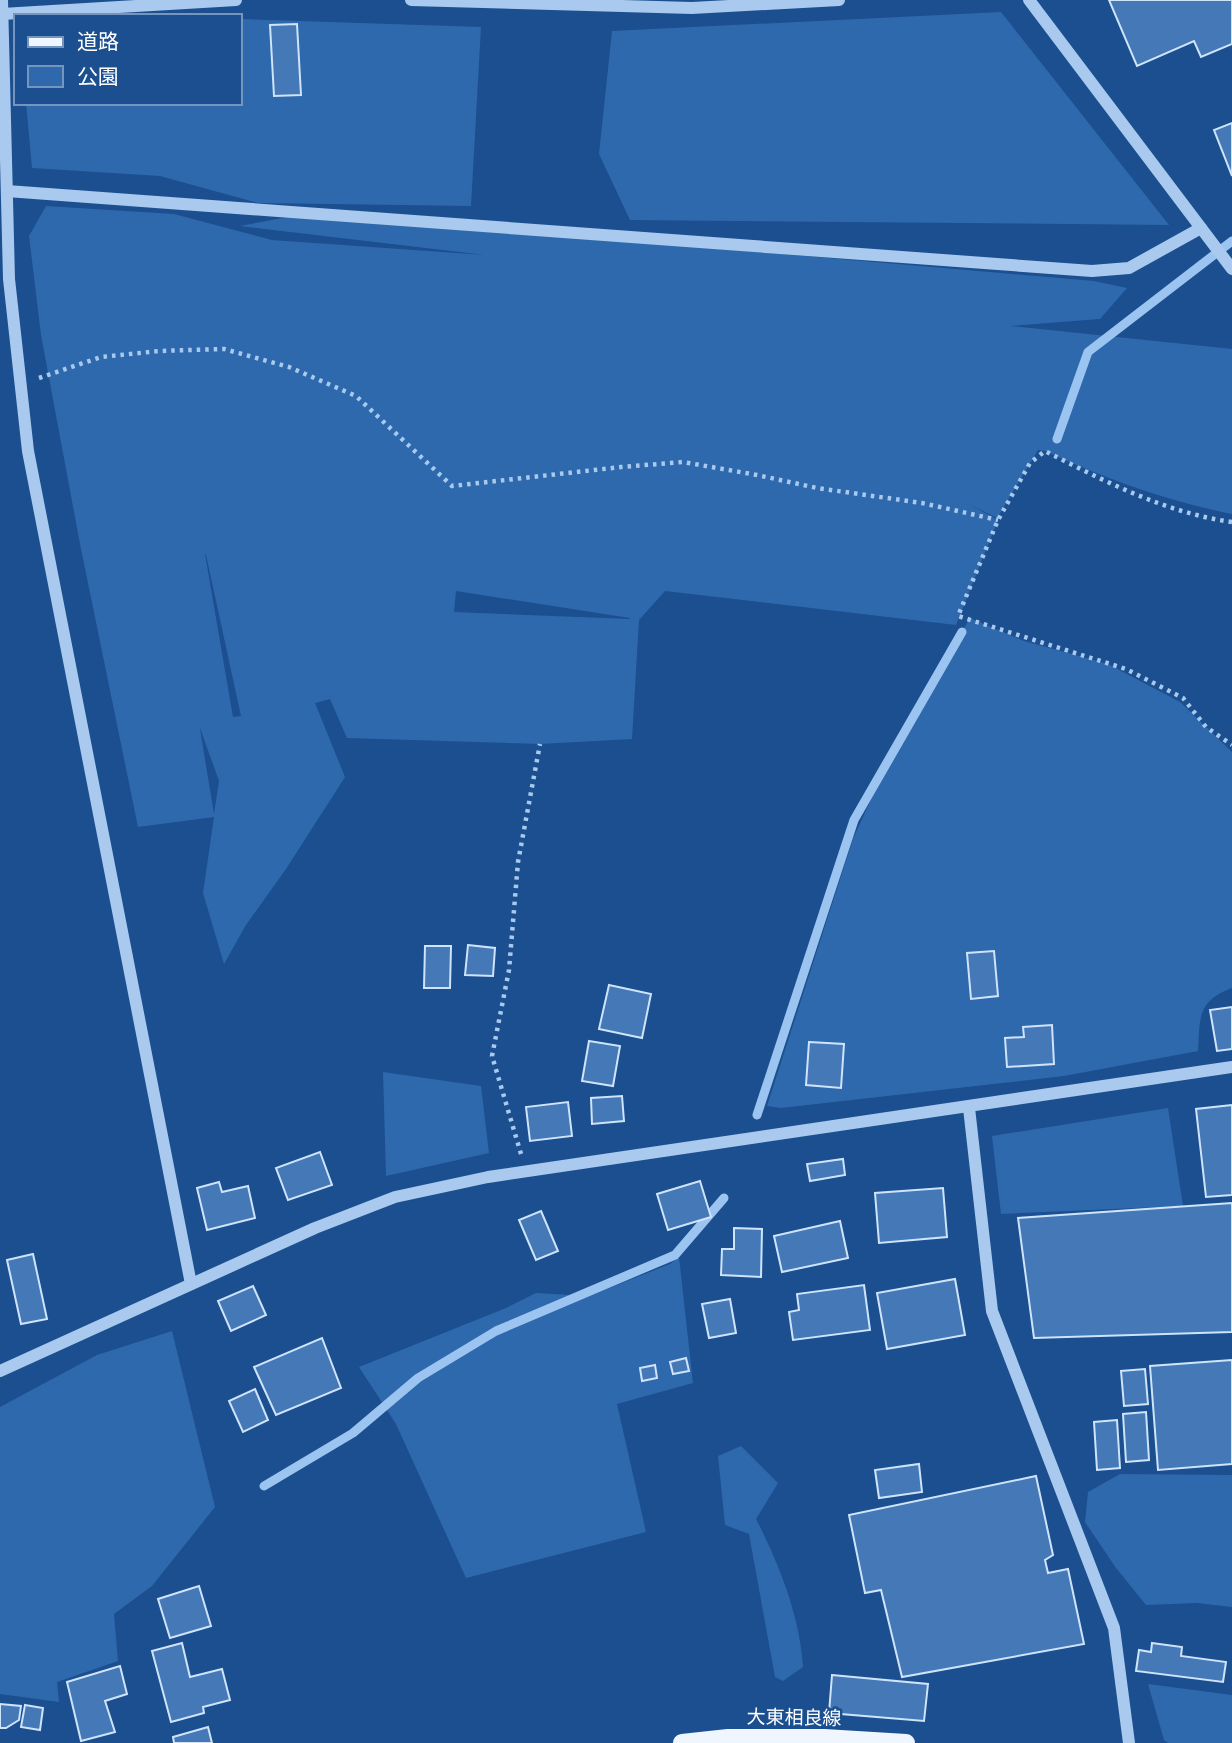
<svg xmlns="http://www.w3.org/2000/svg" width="1232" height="1743" viewBox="0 0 1232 1743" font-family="Inter,'Noto Sans JP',sans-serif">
	<rect width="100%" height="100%" fill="#1b4f8f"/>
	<g fill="#2e69ad" fill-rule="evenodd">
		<polygon points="1001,12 1169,225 630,220 599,154 612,31"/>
		<polygon points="240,19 481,27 471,206 258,203 160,176 32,168 26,103 240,103"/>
		<path d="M46 206 174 214 272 240 485 255 240 226 309 213 1094 281 1127 288 1100 319 1010 326 1232 349V514C1167 501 1106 479 1045 451L1038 450 997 518 969 504 998 520 956 625 665 591 639 620 632 739 540 744 347 738 330 699 315 703 345 777 286 869 246 925 224 964 203 893 214 817 138 827 80 544 41 335 29 236ZM205 554 206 555 241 716 233 717ZM456 591 630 618V619L454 612ZM200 728 219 781 214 814 200 729Z"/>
		<path d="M970 618 1024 641 1108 664 1180 702 1232 752V988C1197 1001 1200 1018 1198 1051L1064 1076 781 1108 767 1106 853 839 889 760Z"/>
		<polygon points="383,1072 481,1086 489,1153 386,1176"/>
		<polygon points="1168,1108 1183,1206 1001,1214 992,1136"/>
		<polygon points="679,1257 693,1383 617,1404 646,1532 466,1578 396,1424 359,1367 506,1308 536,1293 589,1296 670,1264"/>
		<polygon points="172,1331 215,1507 152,1586 114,1614 118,1661 57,1682 59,1702 0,1694 0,1407 97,1355"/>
		<path d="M741 1446 778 1483 756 1519C779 1564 800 1616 803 1667L783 1681 775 1677 749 1534 725 1525 718 1456Z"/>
		<polygon points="1120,1474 1232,1475 1232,1607 1197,1603 1146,1605 1116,1568 1085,1522 1088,1492"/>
		<polygon points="1148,1684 1232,1695 1232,1743 1168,1743 1164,1740"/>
	</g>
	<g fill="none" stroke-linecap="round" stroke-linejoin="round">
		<g stroke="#9cc4f0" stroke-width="9">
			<polyline points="1057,439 1088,352 1232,241"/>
			<polyline points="757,1115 854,820 962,632"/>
			<polyline points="264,1486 353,1433 418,1378 496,1331 675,1255 724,1198"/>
		</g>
	</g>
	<g fill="#4478b7" stroke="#cfe3fa" stroke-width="2">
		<polygon points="1109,0 1232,0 1232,44 1201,57 1194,41 1137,66"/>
		<polygon points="297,24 301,95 274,96 270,25"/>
		<polygon points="1232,123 1232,176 1214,130"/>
		<polygon points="468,945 495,948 493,976 465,975"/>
		<polygon points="425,946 451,946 450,988 424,988"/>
		<polygon points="994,951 998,996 971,999 967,953"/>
		<polygon points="609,985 651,994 642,1038 599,1029"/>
		<polygon points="1232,1007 1232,1049 1217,1051 1210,1010"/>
		<polygon points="1052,1025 1054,1064 1007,1067 1005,1038 1024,1037 1023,1027"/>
		<polygon points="589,1041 620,1046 613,1086 582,1081"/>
		<polygon points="809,1042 844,1044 841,1088 806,1085"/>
		<polygon points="622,1096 624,1121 592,1124 591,1098"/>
		<polygon points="568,1102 572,1136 530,1141 526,1107"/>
		<polygon points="1232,1105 1232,1195 1206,1197 1196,1109"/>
		<polygon points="320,1152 332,1185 288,1200 276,1168"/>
		<polygon points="843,1159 845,1175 810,1181 807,1164"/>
		<polygon points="700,1181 711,1217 668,1230 657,1194"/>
		<polygon points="219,1182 222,1192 248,1186 255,1218 207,1230 197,1188"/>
		<polygon points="943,1188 947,1237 879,1243 875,1193"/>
		<polygon points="1232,1203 1232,1332 1034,1338 1018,1218"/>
		<polygon points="541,1211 558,1251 536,1260 519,1220"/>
		<polygon points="840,1221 848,1258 782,1272 774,1236"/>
		<polygon points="734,1228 762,1229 761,1277 721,1275 722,1249 734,1249"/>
		<polygon points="33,1254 47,1319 21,1324 7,1260"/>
		<polygon points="955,1279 965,1335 887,1349 877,1293"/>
		<polygon points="864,1285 870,1330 793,1340 789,1312 799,1310 797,1294"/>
		<polygon points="253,1286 266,1315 231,1331 218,1301"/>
		<polygon points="730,1299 736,1333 709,1338 702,1304"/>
		<polygon points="322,1338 341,1388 276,1415 254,1367"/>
		<polygon points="686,1358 689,1371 673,1374 670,1362"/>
		<polygon points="1232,1360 1232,1464 1158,1470 1150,1366"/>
		<polygon points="655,1365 657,1378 642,1381 640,1368"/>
		<polygon points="1145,1369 1148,1404 1124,1406 1121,1371"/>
		<polygon points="255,1389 268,1420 243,1432 229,1401"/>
		<polygon points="1146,1412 1149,1460 1126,1462 1123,1414"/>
		<polygon points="1117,1420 1120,1468 1097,1470 1094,1422"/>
		<polygon points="919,1464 922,1492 879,1498 875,1470"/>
		<polygon points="1036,1476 1053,1555 1045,1560 1048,1573 1068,1569 1084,1644 902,1677 881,1590 865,1593 849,1515"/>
		<polygon points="199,1586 211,1626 170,1638 158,1599"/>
		<polygon points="182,1643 190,1677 222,1669 230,1700 203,1707 204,1713 171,1722 152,1651"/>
		<polygon points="1152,1643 1182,1647 1181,1656 1226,1662 1223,1682 1136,1671 1139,1650 1151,1652"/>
		<polygon points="120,1666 127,1694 105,1701 115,1732 81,1741 67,1682"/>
		<polygon points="832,1675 928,1684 924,1721 829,1713"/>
		<polygon points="0,1704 21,1706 19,1720 6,1728 0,1728"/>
		<polygon points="25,1705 43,1708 40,1730 21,1727"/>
		<polygon points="208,1727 212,1743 174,1743 173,1737"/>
	</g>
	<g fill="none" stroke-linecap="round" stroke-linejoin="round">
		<g stroke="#a9c9ee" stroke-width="4.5" stroke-dasharray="3.5 5" stroke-linecap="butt">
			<polyline points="39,378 101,357 159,351 224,349 289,367 356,396 452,486 621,467 683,462 757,475 817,488 922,503 998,520"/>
			<path d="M1232 522C1166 513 1104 481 1045 451L1030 463 998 520 958 616 1126 669 1183 698 1206 727 1232 745"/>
			<polyline points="521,1154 492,1056 509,970 518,862 540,744"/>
		</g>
		<g stroke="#a9c9ee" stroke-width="12">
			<polyline points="2,0 9,279 28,451 191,1284"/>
			<polyline points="411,0 692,8 839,0"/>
			<polyline points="1029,0 1232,269"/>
			<polyline points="2,14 236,0"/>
			<polyline points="7,191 1092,271 1129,268 1201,228"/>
			<polyline points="969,1108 992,1311 1114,1628 1129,1743"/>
			<polyline points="0,1371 315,1228 395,1197 488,1177 1232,1067"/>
		</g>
		<polyline stroke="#f0f6ff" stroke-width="18" points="682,1743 728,1738 824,1738 906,1743"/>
	</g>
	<g text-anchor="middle" stroke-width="5" stroke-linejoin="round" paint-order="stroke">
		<g font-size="19" fill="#fff" stroke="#1b4f8f">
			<text transform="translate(794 1717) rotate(1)" y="7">大東相良線</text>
		</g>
	</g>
	<rect x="14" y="14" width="228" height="91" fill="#1b4f8f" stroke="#7695bc" stroke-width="2"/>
	<rect x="28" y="37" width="35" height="10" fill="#f0f6ff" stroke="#7695bc" stroke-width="2"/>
	<text x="77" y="49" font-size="21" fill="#ffffff">道路</text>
	<rect x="28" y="66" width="35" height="21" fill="#2e69ad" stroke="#7695bc" stroke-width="2"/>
	<text x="77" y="84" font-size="21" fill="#ffffff">公園</text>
</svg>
